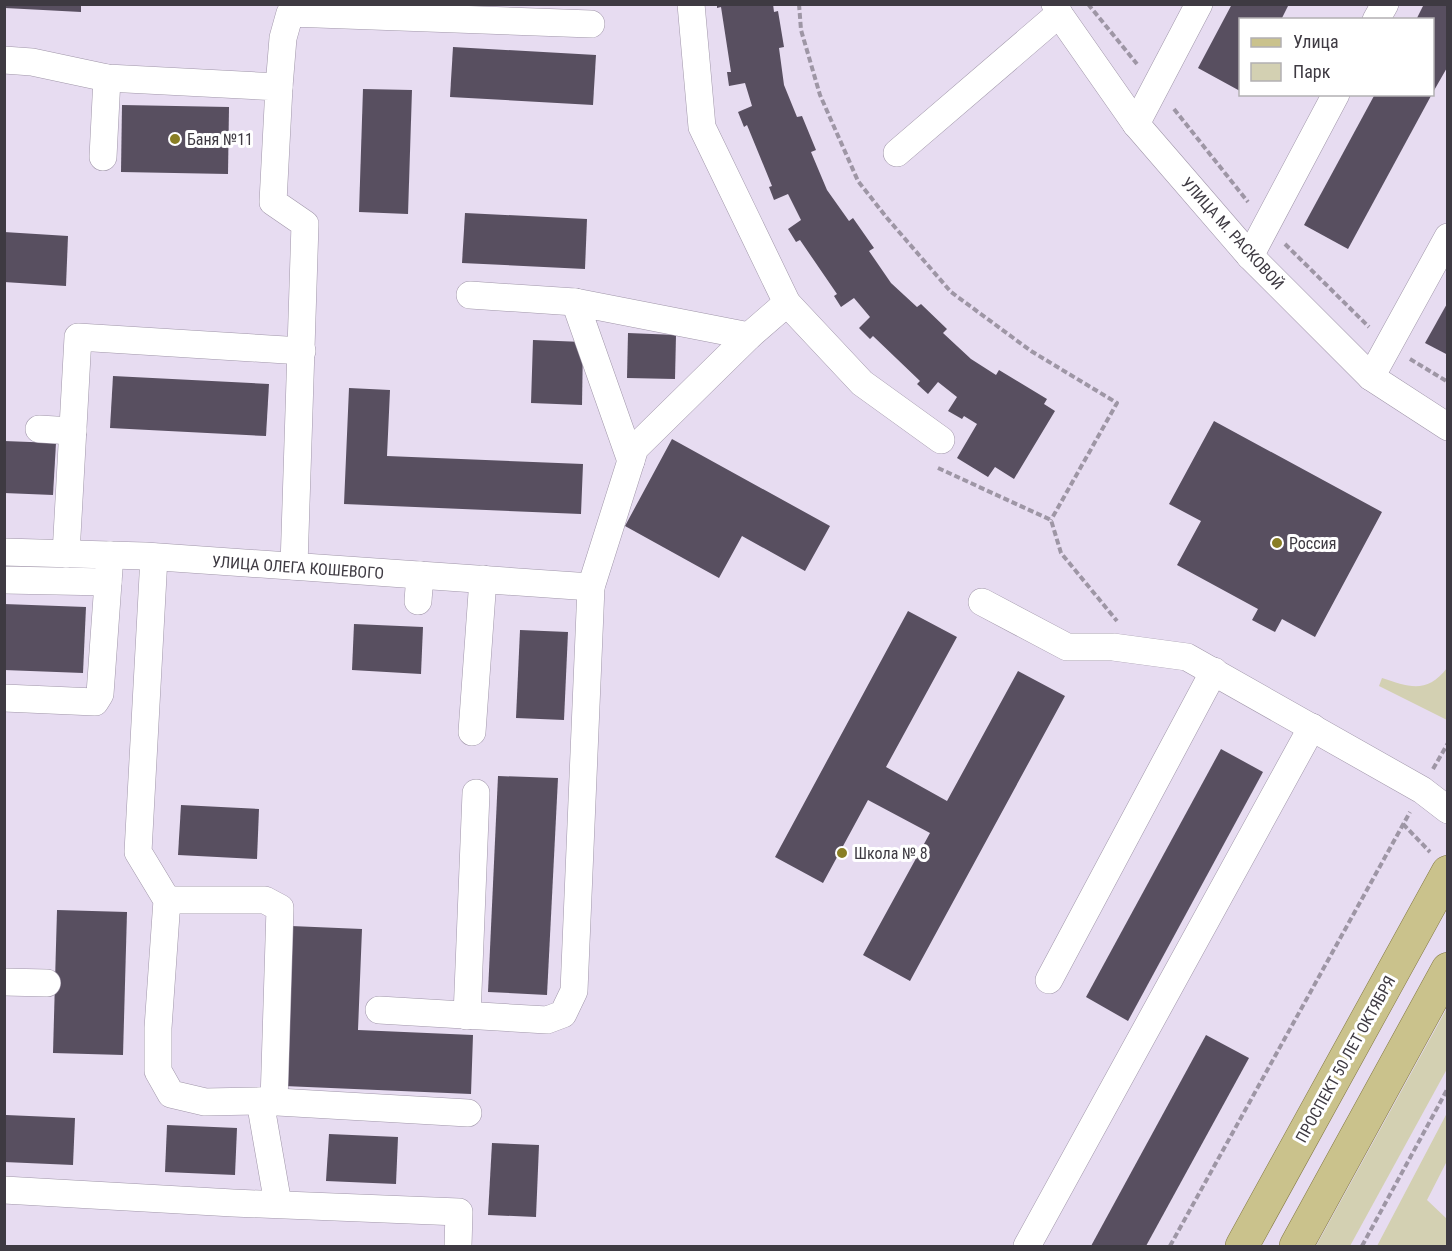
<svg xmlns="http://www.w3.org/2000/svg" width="1452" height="1251" viewBox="0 0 1452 1251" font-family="'Roboto Condensed',sans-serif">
	<rect width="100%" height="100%" fill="#e7dcf1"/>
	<g fill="#d3d0b2">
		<path d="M1447 668V720L1379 686 1382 678C1409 687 1427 694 1447 668Z"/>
		<polygon points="1447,1008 1447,1069 1350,1246 1316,1246"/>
		<polygon points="1447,1113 1447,1161 1427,1200 1447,1219 1447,1246 1377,1246"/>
	</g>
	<g fill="#584f60">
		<polygon points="5,4 81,4 81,12 5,8"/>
		<polygon points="717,4 773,4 774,12 778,11 784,47 779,48 784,85 797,117 802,116 816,150 811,152 827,190 849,221 853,218 874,248 869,251 891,283 917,307 921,304 947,329 943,333 971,359 996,375 999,370 1047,399 1044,404 1055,411 1014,479 995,467 988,477 957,458 977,424 964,416 962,419 948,411 957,397 938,382 928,394 917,384 920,381 873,336 870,339 859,328 870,317 854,298 841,307 834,296 837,294 800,240 796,242 788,229 801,220 788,194 774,200 769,187 772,186 747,125 744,127 738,112 752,106 745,83 729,86 727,72 731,72 721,7 717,8"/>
		<polygon points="1232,4 1289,4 1281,20 1240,20 1240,91 1198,68"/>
		<polygon points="1424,4 1448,4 1448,66 1432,94 1432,20 1416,20"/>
		<polygon points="453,47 596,55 593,105 450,97"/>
		<polygon points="363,89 412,90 408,214 359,212"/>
		<polygon points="1375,94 1432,94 1348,249 1304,225"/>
		<polygon points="122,105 229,107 228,174 121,172"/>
		<polygon points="465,213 587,219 585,269 462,263"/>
		<polygon points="4,232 68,236 66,286 4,282"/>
		<polygon points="1448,302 1448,355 1425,343"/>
		<polygon points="628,333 676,335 675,379 627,378"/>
		<polygon points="533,340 583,342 582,405 531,403"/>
		<polygon points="113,376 269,384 266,436 110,428"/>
		<polygon points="349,388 390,390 387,456 583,464 581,514 344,504"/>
		<polygon points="1214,421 1382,512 1315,637 1282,619 1275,632 1252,620 1258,609 1177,565 1201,521 1169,504"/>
		<polygon points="672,439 830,526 805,571 742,536 719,578 625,526"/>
		<polygon points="4,441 56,443 53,495 4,493"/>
		<polygon points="4,604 86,607 83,673 4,670"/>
		<polygon points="908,611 957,637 886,767 947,801 1018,671 1065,696 910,981 863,955 930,833 868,800 823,883 775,857"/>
		<polygon points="354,624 423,627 421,674 352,670"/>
		<polygon points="520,630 568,632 564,720 516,718"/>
		<polygon points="1221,749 1263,772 1128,1021 1086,997"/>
		<polygon points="498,776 558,778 547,995 488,992"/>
		<polygon points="181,805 259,809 257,859 178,855"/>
		<polygon points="57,910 127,912 123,1055 53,1053"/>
		<polygon points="291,926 362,929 358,1030 473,1035 471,1094 284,1086"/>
		<polygon points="1206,1035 1249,1058 1146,1246 1091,1246"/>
		<polygon points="6,1115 75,1118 73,1165 4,1162"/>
		<polygon points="167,1125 237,1128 235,1175 165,1172"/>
		<polygon points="329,1134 398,1137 396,1184 326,1181"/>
		<polygon points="492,1143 539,1145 536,1217 488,1215"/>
	</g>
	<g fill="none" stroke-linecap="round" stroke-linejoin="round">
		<g stroke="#a096a9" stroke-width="28">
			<g id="minor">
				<polyline points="691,4 702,127 787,303 862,383 941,440"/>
				<polyline points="1055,4 1059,14 1136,124 1250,256 1371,377 1448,427"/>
				<polyline points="1376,20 1385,4"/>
				<polyline points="4,60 32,62 107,78 279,87 273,202 305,224 294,566"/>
				<polyline points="279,87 283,38 290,13 591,24"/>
				<polyline points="1136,124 1199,4"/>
				<polyline points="897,153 1059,14"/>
				<polyline points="103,157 107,78"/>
				<polyline points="1250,256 1336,94"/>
				<polyline points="470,295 575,302"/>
				<polyline points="1371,377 1448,237"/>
				<polyline points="39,429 73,431"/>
				<polyline points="631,461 575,302 749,336"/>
				<polyline points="4,552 145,556 591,587"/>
				<polyline points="66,554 78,337 302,351"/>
				<polyline points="154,557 138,852 167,900 158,1028 158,1071 171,1094 205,1102 260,1101 468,1113"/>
				<polyline points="4,580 108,582"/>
				<polyline points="418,601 420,575"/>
				<polyline points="982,602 1067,647 1113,647 1187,657 1422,790 1448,810"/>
				<polyline points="4,698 95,702 100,694 110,555"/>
				<polyline points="472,732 483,579"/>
				<polyline points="167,900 265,900 280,908 274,1102"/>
				<polyline points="1049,980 1214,671"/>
				<polyline points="4,982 47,983"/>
				<polyline points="379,1010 547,1020 563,1014 574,991 591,587 635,448 749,336 787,303"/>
				<polyline points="467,1016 476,793"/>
				<polyline points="260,1101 278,1204"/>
				<polyline points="4,1190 233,1203 459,1212 458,1246"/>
				<polyline points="1027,1246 1312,727"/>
			</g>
		</g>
		<g stroke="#827841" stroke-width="34">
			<g id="major">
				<polyline points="1242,1246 1448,872"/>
				<polyline points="1296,1246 1448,969"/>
			</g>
		</g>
		<g stroke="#9e96a5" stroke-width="4" stroke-dasharray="6 3" stroke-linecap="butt">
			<polyline points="799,4 801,30 820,95 858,181 887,218 951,292 1031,351 1117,403 1051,520"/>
			<polyline points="1088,4 1137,64"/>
			<polyline points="1174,109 1248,202"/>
			<polyline points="1285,244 1369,327"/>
			<polyline points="1410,359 1448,382"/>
			<polyline points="938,468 1051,520 1061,553 1117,621"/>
			<polyline points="1433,769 1448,743"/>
			<polyline points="1403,824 1430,852"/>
			<polyline points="1170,1246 1410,812"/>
			<polyline points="1362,1246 1448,1088"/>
		</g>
		<use href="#minor" stroke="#fff" stroke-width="27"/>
		<use href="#major" stroke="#cac28c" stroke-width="33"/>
	</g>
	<g fill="#897e24" stroke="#fff" stroke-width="2">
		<circle cx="175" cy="139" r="6"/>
		<circle cx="1277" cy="543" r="6"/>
		<circle cx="842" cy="853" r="6"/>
	</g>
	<g text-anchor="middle" stroke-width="6" stroke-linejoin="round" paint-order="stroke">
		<g font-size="16" fill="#3e3a42" stroke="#fff" text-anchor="start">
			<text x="187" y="145">Баня №11</text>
			<text x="1289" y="549">Россия</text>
			<text x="854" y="859">Школа № 8</text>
		</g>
		<g font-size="16" fill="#3e3a42" stroke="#fff">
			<text transform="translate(1233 233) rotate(48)" y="6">УЛИЦА М. РАСКОВОЙ</text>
			<text transform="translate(298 567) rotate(4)" y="6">УЛИЦА ОЛЕГА КОШЕВОГО</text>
			<text transform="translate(1345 1059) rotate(-61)" y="6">ПРОСПЕКТ 50 ЛЕТ ОКТЯБРЯ</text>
		</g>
	</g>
	<rect width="1452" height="1251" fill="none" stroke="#3e3a42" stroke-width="12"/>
	<rect x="1239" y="18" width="195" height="78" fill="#ffffff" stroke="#b2b0b3" stroke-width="1.5"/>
	<rect x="1251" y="38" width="30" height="9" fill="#cac28c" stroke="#b2b0b3" stroke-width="1.5"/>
	<text x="1293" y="48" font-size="18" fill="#3e3a42">Улица</text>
	<rect x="1251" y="63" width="30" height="18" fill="#d3d0b2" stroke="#b2b0b3" stroke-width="1.5"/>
	<text x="1293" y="78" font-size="18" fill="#3e3a42">Парк</text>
</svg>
